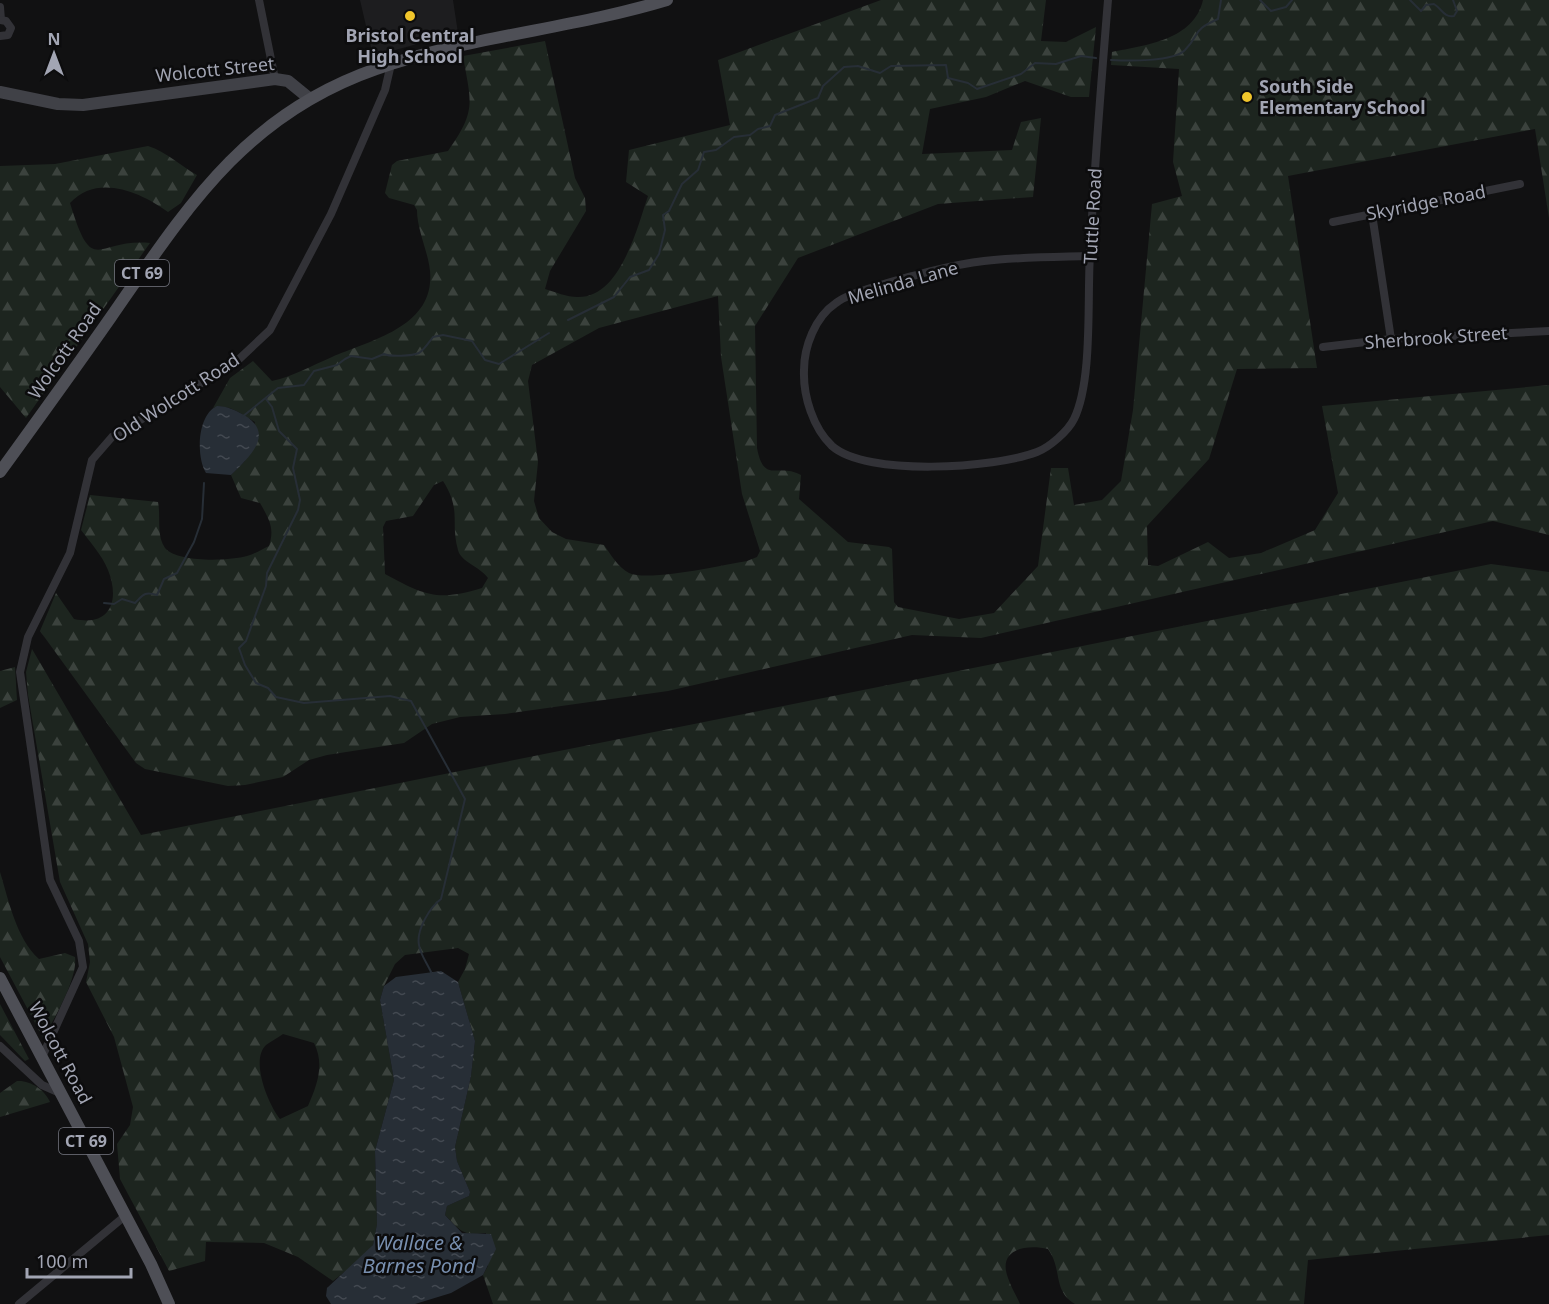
<svg xmlns="http://www.w3.org/2000/svg" width="1549" height="1304" viewBox="0 0 1549 1304" font-family="'Noto Sans',sans-serif">
	<defs>
		<pattern id="forest-firs" width="22" height="20" patternUnits="userSpaceOnUse" patternTransform="scale(1.5)"><rect width="22" height="20" fill="#1d251f"/><path d="M5 1l3.5 6h-7zM16 11l3.5 6h-7z" fill="#3b423d"/></pattern>
		<pattern id="water-ripples" width="26" height="14" patternUnits="userSpaceOnUse" patternTransform="scale(1.5)"><rect width="26" height="14" fill="#272e36"/><path d="M2 4q2-2 4 0t4 0M15 11q2-2 4 0t4 0" fill="none" stroke="#434951"/></pattern>
	</defs>
	<rect width="100%" height="100%" fill="#111112"/>
	<polygon fill="#1d1d1f" points="360,0 453,0 458,33 373,56"/>
	<g fill="url(#forest-firs)" fill-rule="evenodd">
		<path d="M881 0H1046L1041 41 1066 42 1096 27 1089 97H1071L1025 81 986 97 930 109 922 154 1012 150 1021 122 1041 118 1033 197 938 204 798 258 755 326 757 448C764 485 778 462 801 475L799 499 848 542 889 547 892 549 894 602 898 607 959 619 994 613 1038 566 1051 468H1068L1074 505 1102 500 1121 481 1133 410 1152 204 1182 196 1173 162 1179 69 1111 65 1112 52C1146 45 1194 40 1203 0H1549V218L1535 129 1288 176 1317 368 1237 369 1209 459 1147 526 1148 565 1158 566 1208 542 1229 558 1261 553 1315 530 1338 493 1322 406 1549 385V535L1493 521 981 638 912 635 668 691 505 714 460 717 432 724 404 743 327 755 309 760 283 777 245 785 228 786 145 769 136 763 40 631 56 593 74 619C111 627 120 600 108 570 102 555 90 542 81 530L90 495 158 502C161 517 156 535 165 548 177 563 230 561 247 556 255 554 262 549 269 546 275 528 269 519 260 503L241 498 231 475 245 461 255 422C243 415 227 402 213 408L230 378 253 361 272 381C294 376 311 366 332 357 366 342 426 329 430 283 433 260 417 234 417 210L414 205 389 198 385 193 392 165 397 161 448 151C477 110 471 103 463 56L545 41 575 178 585 198 586 211 550 271 545 289C555 292 567 297 577 297 620 299 637 228 648 196L626 182 629 150 730 125 718 60ZM718 296 721 357 742 494 760 551 757 557 747 561C723 565 649 582 629 573 618 567 611 555 604 545L566 539 552 532 539 518 534 501 538 462 528 381 532 365 599 328ZM443 481C462 511 450 521 458 550 461 562 479 566 488 578L482 588C437 602 424 595 385 574L383 527 386 521 413 516 434 485Z"/>
		<path d="M148 146C167 152 179 165 197 175L181 203 168 212C141 192 97 173 70 203 93 279 96 238 150 243L26 418 0 387V166L55 164Z"/>
		<path d="M1491 564 1549 572V1235L1308 1260 1304 1304H1075C1052 1290 1063 1270 1048 1249 1026 1244 997 1249 1008 1278 1011 1287 1016 1295 1020 1304H493L483 1275 488 1266 486 1233C462 1236 461 1231 445 1215L447 1206 469 1196 470 1192 457 1161 455 1147 471 1076 475 1041 458 982 465 969 469 954 458 948 405 955 395 964 384 986 380 1000 394 1080 375 1151 377 1224 373 1245 362 1258 333 1281 298 1257 264 1243 206 1242 205 1261 169 1271 120 1179 117 1144 130 1125 133 1107 114 1037 86 982 90 962 88 944 60 882 28 695 26 672 32 649 141 835ZM283 1034 314 1043C325 1065 317 1085 308 1106L280 1119C268 1104 250 1060 266 1045 271 1041 278 1038 283 1034Z"/>
		<polygon points="15,667 17,700 0,708 0,671"/>
		<path d="M0 872C9 901 16 938 39 959L65 953 75 957C78 978 54 1020 43 1038L0 957Z"/>
		<polygon points="0,1004 29,1059 25,1061 0,1035"/>
		<path d="M17 1081C30 1080 45 1090 50 1102L0 1117V1093Z"/>
	</g>
	<g fill="url(#water-ripples)">
		<path d="M217 406C227 406 235 410 244 415 276 434 249 457 231 475L206 473C196 457 197 415 217 406Z"/>
		<polygon points="441,971 458,982 475,1041 471,1076 455,1147 457,1161 470,1192 469,1196 447,1206 445,1215 462,1233 491,1234 496,1249 483,1275 451,1293 415,1304 331,1304 326,1296 327,1288 373,1245 377,1224 375,1151 394,1080 380,1000 384,986 396,977"/>
	</g>
	<g fill="none" stroke-linecap="round" stroke-linejoin="round">
		<g stroke="#272e36" stroke-width="2">
			<polyline points="1260,0 1271,11 1286,7 1292,0"/>
			<path d="M1410 0 1421 11 1426 5 1434 4C1442 9 1444 18 1454 16L1457 11 1453 0"/>
			<path d="M1111 60C1128 61 1173 62 1185 50 1202 32 1191 31 1218 19L1221 0"/>
			<polyline points="568,320 614,297 630,277 649,270 659,254 665,230 663,215 669,211 682,184 698,170 704,152 716,150 734,137 750,135 758,129 770,126 775,115 818,98 823,86 844,67 858,66 880,73 891,66 946,65 948,78 968,83 977,89 1021,74 1035,63 1056,64 1081,56 1096,58"/>
			<path d="M266 399 272 407 279 431 297 449 293 468 300 500 298 510 267 573 266 586 246 641 239 648 245 665 256 683 268 688 276 697 304 703 390 696 411 701 465 799 441 899C430 907 416 930 419 945 420 954 427 963 431 972"/>
			<path d="M242 417 278 388 304 385 314 371 337 365 345 359 351 356 372 359 384 354C390 357 412 356 419 353 425 349 429 342 433 337L443 335 472 341 485 360 499 364 549 333"/>
			<path d="M104 603 114 604 122 599 135 603C143 595 144 591 157 595L164 579 177 573 194 542 202 519 204 483"/>
		</g>
		<g stroke="#323237" stroke-width="8">
			<polyline points="259,0 275,79"/>
			<polyline points="0,7 1,20"/>
			<polyline points="0,20 6,21 11,28 8,35 0,36"/>
			<polyline points="1372,214 1391,339"/>
			<polyline points="1333,222 1520,184"/>
			<path d="M1090 256C1055 257 1019 257 984 261 951 265 919 274 887 283 872 288 849 293 836 303 815 317 804 347 804 370 803 396 813 428 832 446 867 477 995 468 1037 452 1050 447 1068 431 1074 419 1093 380 1087 298 1090 254 1094 169 1101 85 1108 0"/>
			<polyline points="1323,347 1391,339 1549,331"/>
			<polyline points="0,1046 42,1085 60,1093"/>
			<polyline points="42,1057 83,967 79,941 50,880 20,672 28,637 70,553 92,460 112,437 236,362 270,330 331,214 385,90 391,64"/>
			<polyline points="19,1304 125,1216"/>
		</g>
		<polyline stroke="#404147" stroke-width="12" points="0,92 58,104 83,105 275,79 288,81 310,99"/>
		<g stroke="#4e4f56" stroke-width="12">
			<path d="M0 472C37 421 74 370 111 317 186 209 244 115 376 69 470 36 571 29 667 0"/>
			<polyline points="0,978 151,1264 169,1304"/>
		</g>
	</g>
	<g fill="#f0c52b" stroke="#0c0c0d" stroke-width="2">
		<circle cx="410" cy="16" r="6"/>
		<circle cx="1247" cy="97" r="6"/>
	</g>
	<g text-anchor="middle" stroke-width="5" stroke-linejoin="round" paint-order="stroke">
		<g fill="#0c0c0d" stroke="#757781" stroke-width="1.5">
			<rect x="115" y="260" width="54" height="26" rx="4.5"/>
			<rect x="59" y="1128" width="54" height="26" rx="4.5"/>
		</g>
		<g font-size="16" font-weight="bold" fill="#a2a5b3">
			<text x="142" y="279">CT 69</text>
			<text x="86" y="1147">CT 69</text>
		</g>
		<g font-size="18" font-weight="bold" fill="#a2a5b3" stroke="#0c0c0d">
			<text x="410" y="42">Bristol Central<tspan x="410" dy="21">High School</tspan></text>
			<text x="1259" y="93" text-anchor="start">South Side<tspan x="1259" dy="21">Elementary School</tspan></text>
		</g>
		<g font-size="18" fill="#a2a5b3" stroke="#0c0c0d">
			<text transform="translate(215 70) rotate(-6)" y="6">Wolcott Street</text>
			<text transform="translate(1426 203) rotate(-11)" y="6">Skyridge Road</text>
			<text transform="translate(1093 216) rotate(-87)" y="6">Tuttle Road</text>
			<text transform="translate(903 283) rotate(-16)" y="6">Melinda Lane</text>
			<text transform="translate(1436 338) rotate(-4)" y="6">Sherbrook Street</text>
			<text transform="translate(65 351) rotate(-55)" y="6">Wolcott Road</text>
			<text transform="translate(176 398) rotate(-33)" y="6">Old Wolcott Road</text>
			<text transform="translate(60 1053) rotate(62)" y="6">Wolcott Road</text>
		</g>
		<g font-size="20" font-style="italic" fill="#788faf" stroke="#0c0c0d">
			<text x="419" y="1250">Wallace &amp;<tspan x="419" dy="23">Barnes Pond</tspan></text>
		</g>
	</g>
	<g transform="translate(54 54)" stroke="#0c0c0d" stroke-width="4.5" paint-order="stroke">
	<path d="M0-4.5L10 22L0 15L-10 22Z" fill="#a2a5b3"/>
	<text y="-9" font-size="16" font-weight="bold" text-anchor="middle" fill="#a2a5b3">N</text>
	</g>
	<path d="M27 1268v9h104v-9" fill="none" stroke="#a2a5b3" stroke-width="3"/>
	<text x="36" y="1268" font-size="18" fill="#a2a5b3" stroke="#0c0c0d" stroke-width="4.5" paint-order="stroke">100 m</text>
</svg>
